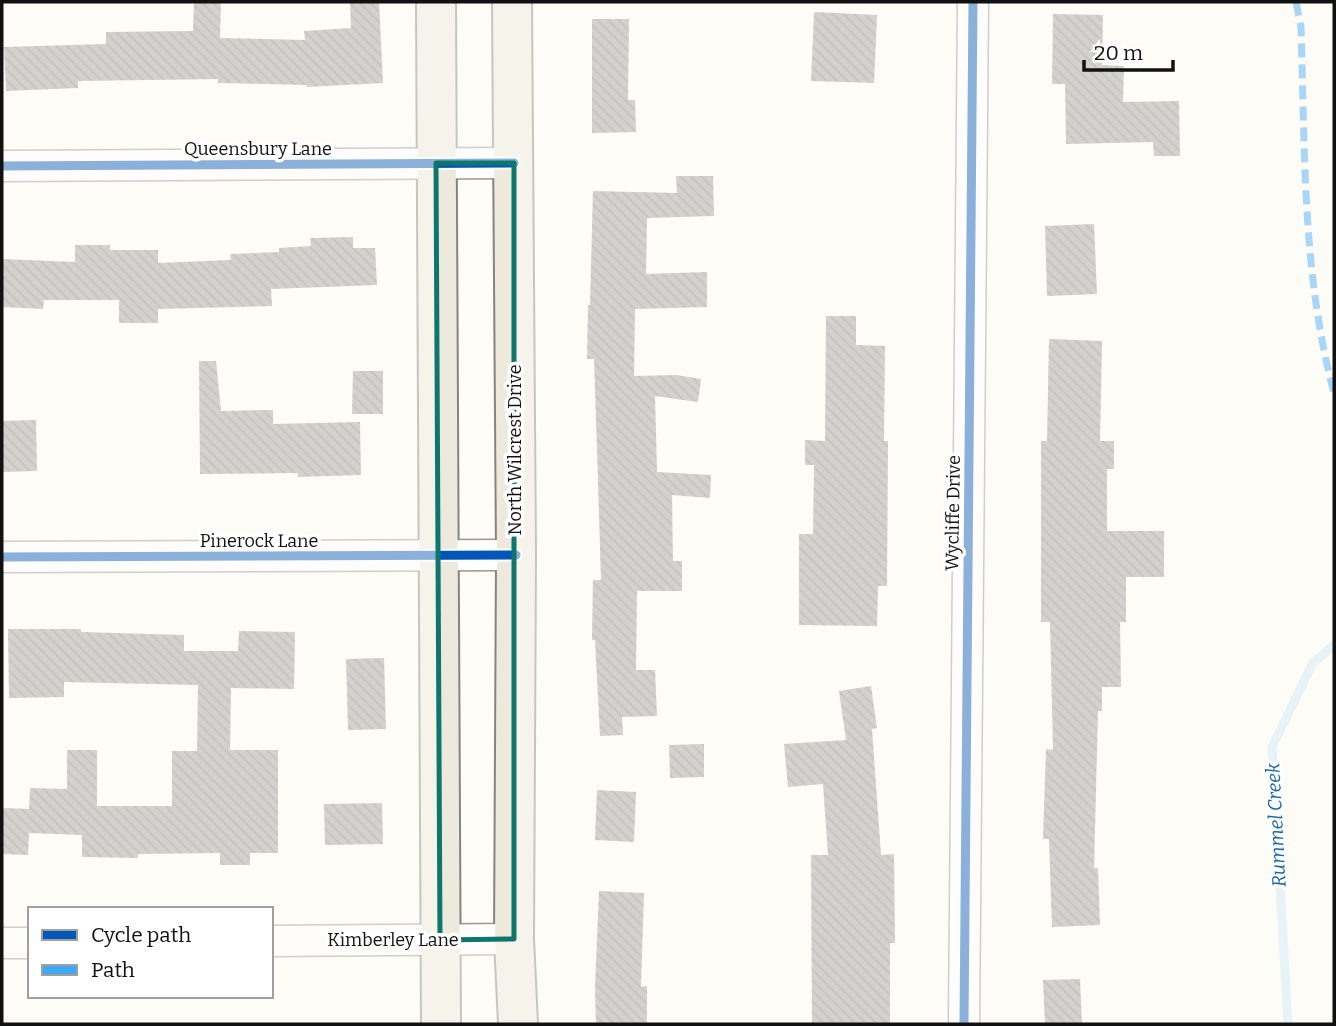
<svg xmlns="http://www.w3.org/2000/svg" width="1336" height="1026" font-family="Bitter,serif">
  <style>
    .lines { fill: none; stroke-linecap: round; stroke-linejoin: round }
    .stream { stroke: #cde8f7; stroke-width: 9 }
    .building { fill: url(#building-back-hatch) }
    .minor-casing { stroke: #979795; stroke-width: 33 }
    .major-casing { stroke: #858482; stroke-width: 42 }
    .minor { stroke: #fffffe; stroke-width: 30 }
    .major { stroke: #ede9dc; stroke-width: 38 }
    .quiet { stroke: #3fa9f5; stroke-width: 7; stroke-dasharray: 14 7; stroke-linecap: butt }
    .cycleway-casing { stroke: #fff; stroke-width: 13 }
    .cycleway { stroke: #0057b8; stroke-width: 9 }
    .marked { fill: none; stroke: #0f766e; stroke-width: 5; stroke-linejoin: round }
    .labels { text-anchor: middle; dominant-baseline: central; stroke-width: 7; stroke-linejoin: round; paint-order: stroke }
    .street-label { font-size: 18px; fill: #111; stroke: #fff }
    .water-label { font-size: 19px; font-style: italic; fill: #1768a6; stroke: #fff }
  </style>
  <defs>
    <pattern id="building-back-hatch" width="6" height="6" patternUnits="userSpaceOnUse" patternTransform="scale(1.75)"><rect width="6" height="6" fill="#a19f9c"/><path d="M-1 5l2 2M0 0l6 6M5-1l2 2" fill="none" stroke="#82807e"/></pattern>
  </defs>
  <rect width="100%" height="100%" fill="#fdfcf7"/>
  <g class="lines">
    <path class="stream" d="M 1288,1024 L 1272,747 L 1313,663 L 1334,645"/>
  </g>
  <g class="building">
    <path d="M 194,2 L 221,2 L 220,38 L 305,40 L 304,31 L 351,28 L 350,2 L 379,2 L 383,83 L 307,87 L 307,85 L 218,83 L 218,79 L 78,81 L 78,88 L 6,91 L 4,47 L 106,44 L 106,32 L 193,31 Z"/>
    <path d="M 814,12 L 877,15 L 874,83 L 811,81 Z"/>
    <path d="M 1053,14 L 1103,15 L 1102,65 L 1124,66 L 1123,102 L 1179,101 L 1180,156 L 1154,156 L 1153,142 L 1066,144 L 1065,84 L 1052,84 Z"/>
    <path d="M 592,19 L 629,19 L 628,100 L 635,100 L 636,132 L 592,133 Z"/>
    <path d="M 676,176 L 713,176 L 714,216 L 647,218 L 646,274 L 707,272 L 707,307 L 635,309 L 634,376 L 676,375 L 701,379 L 698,402 L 655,396 L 657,470 L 657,472 L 711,475 L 710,498 L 672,495 L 673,561 L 682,561 L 682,591 L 637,591 L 636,670 L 655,670 L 657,716 L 622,717 L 623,735 L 600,736 L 595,640 L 592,640 L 593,580 L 601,580 L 597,450 L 594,359 L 587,359 L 588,305 L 590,305 L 593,191 L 677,193 Z"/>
    <path d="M 1094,224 L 1097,294 L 1047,296 L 1045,226 Z"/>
    <path d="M 353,237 L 353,248 L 375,248 L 377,285 L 271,289 L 272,306 L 158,309 L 158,323 L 119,323 L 119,300 L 44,300 L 43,309 L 2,307 L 2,259 L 75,262 L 75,245 L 110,245 L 110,250 L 158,250 L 158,263 L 231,260 L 230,254 L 279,252 L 279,248 L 311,246 L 310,238 Z"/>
    <path d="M 826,316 L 856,316 L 856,345 L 885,346 L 884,441 L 888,441 L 887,586 L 878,586 L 877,626 L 799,625 L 799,534 L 813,534 L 814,465 L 805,465 L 805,440 L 825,441 Z"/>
    <path d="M 1049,339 L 1102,341 L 1100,441 L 1114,441 L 1114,469 L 1107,469 L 1107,531 L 1164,531 L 1164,577 L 1126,577 L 1126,622 L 1120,622 L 1121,687 L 1102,687 L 1102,711 L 1098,711 L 1094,868 L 1098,868 L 1100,925 L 1052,927 L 1049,839 L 1043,839 L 1046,749 L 1053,750 L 1050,622 L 1041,622 L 1041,441 L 1047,441 Z"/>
    <path d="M 199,361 L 216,361 L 221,411 L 273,410 L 273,424 L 360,422 L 361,475 L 298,477 L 298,473 L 200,474 Z"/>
    <path d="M 353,371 L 383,371 L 383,414 L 352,414 Z"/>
    <path d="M 36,420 L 37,471 L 2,472 L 2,421 Z"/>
    <path d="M 8,629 L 81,629 L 81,632 L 184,635 L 184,651 L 238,651 L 239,631 L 295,632 L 294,689 L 231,688 L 230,750 L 278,750 L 278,853 L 250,853 L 250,865 L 220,865 L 220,853 L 138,854 L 138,858 L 82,857 L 82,835 L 29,833 L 28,855 L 2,854 L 2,808 L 29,809 L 30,788 L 67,789 L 67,750 L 97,750 L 97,806 L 172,806 L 172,751 L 197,751 L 198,685 L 64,682 L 64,697 L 9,698 Z"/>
    <path d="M 384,658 L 386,729 L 348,730 L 346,659 Z"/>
    <path d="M 871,686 L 877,728 L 872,729 L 881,855 L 894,854 L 895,943 L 890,943 L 890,1024 L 812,1024 L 811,855 L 828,855 L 823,784 L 788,787 L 784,744 L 846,740 L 839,691 Z"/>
    <path d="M 704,744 L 704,777 L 670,778 L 669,745 Z"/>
    <path d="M 597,790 L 636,792 L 634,842 L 595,840 Z"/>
    <path d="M 382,803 L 383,844 L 325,845 L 324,804 Z"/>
    <path d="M 599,891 L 644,893 L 641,987 L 647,986 L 647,1024 L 596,1024 L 595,987 Z"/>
    <path d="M 1080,979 L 1082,1024 L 1045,1024 L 1043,980 Z"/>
  </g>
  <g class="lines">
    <g class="minor-casing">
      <g id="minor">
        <path d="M 2,166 L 514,163"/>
        <path d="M 2,557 L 516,555"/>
        <path d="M 271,941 L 514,939"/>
        <path d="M 2,943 L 30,943"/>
        <path d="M 964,1024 L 973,2"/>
      </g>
    </g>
    <g class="major-casing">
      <g id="major">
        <path d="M 436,2 L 441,1024"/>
        <path d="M 512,2 L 516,555 L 514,939 L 518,1024"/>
      </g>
    </g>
    <use href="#minor" class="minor"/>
    <use href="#major" class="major"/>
    <path class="quiet" d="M 1296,2 L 1301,27 C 1305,149 1302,274 1334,393"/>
    <g class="cycleway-casing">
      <g id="cycleway">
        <path d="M 2,166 L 514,163"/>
        <path d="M 2,557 L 516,555"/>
        <path d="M 964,1024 L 973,2"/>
      </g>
    </g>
    <use href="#cycleway" class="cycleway"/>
  </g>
  <path d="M0 0H1336V1026H0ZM 436,163 L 514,163 L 514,939 L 440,940 Z" fill="#fdfcf7" fill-opacity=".55" fill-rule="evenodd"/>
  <path class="marked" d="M 436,163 L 514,163 L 514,939 L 440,940 Z"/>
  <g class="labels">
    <g class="street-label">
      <text x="258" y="149">Queensbury Lane</text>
      <text transform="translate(515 450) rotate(-90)">North Wilcrest Drive</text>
      <text transform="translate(953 513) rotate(-89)">Wycliffe Drive</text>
      <text x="259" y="541">Pinerock Lane</text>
      <text x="393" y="940">Kimberley Lane</text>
    </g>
    <g class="water-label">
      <text transform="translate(1276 825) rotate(-93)">Rummel Creek</text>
    </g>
  </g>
  <rect width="1336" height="1026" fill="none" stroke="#111111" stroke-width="7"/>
  <rect x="28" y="907" width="245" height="91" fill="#ffffff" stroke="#a0a0a0" stroke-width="2"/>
  <rect x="42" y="930" width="35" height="10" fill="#0057b8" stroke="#a0a0a0" stroke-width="2"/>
  <text x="91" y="942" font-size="21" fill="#111111">Cycle path</text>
  <rect x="42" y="965" width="35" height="10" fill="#3fa9f5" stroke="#a0a0a0" stroke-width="2"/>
  <text x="91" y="977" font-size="21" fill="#111111">Path</text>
  <path d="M1084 60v10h89v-10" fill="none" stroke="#111111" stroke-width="3.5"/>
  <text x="1094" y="60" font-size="21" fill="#111111" stroke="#ffffff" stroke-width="5" paint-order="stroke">20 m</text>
</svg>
